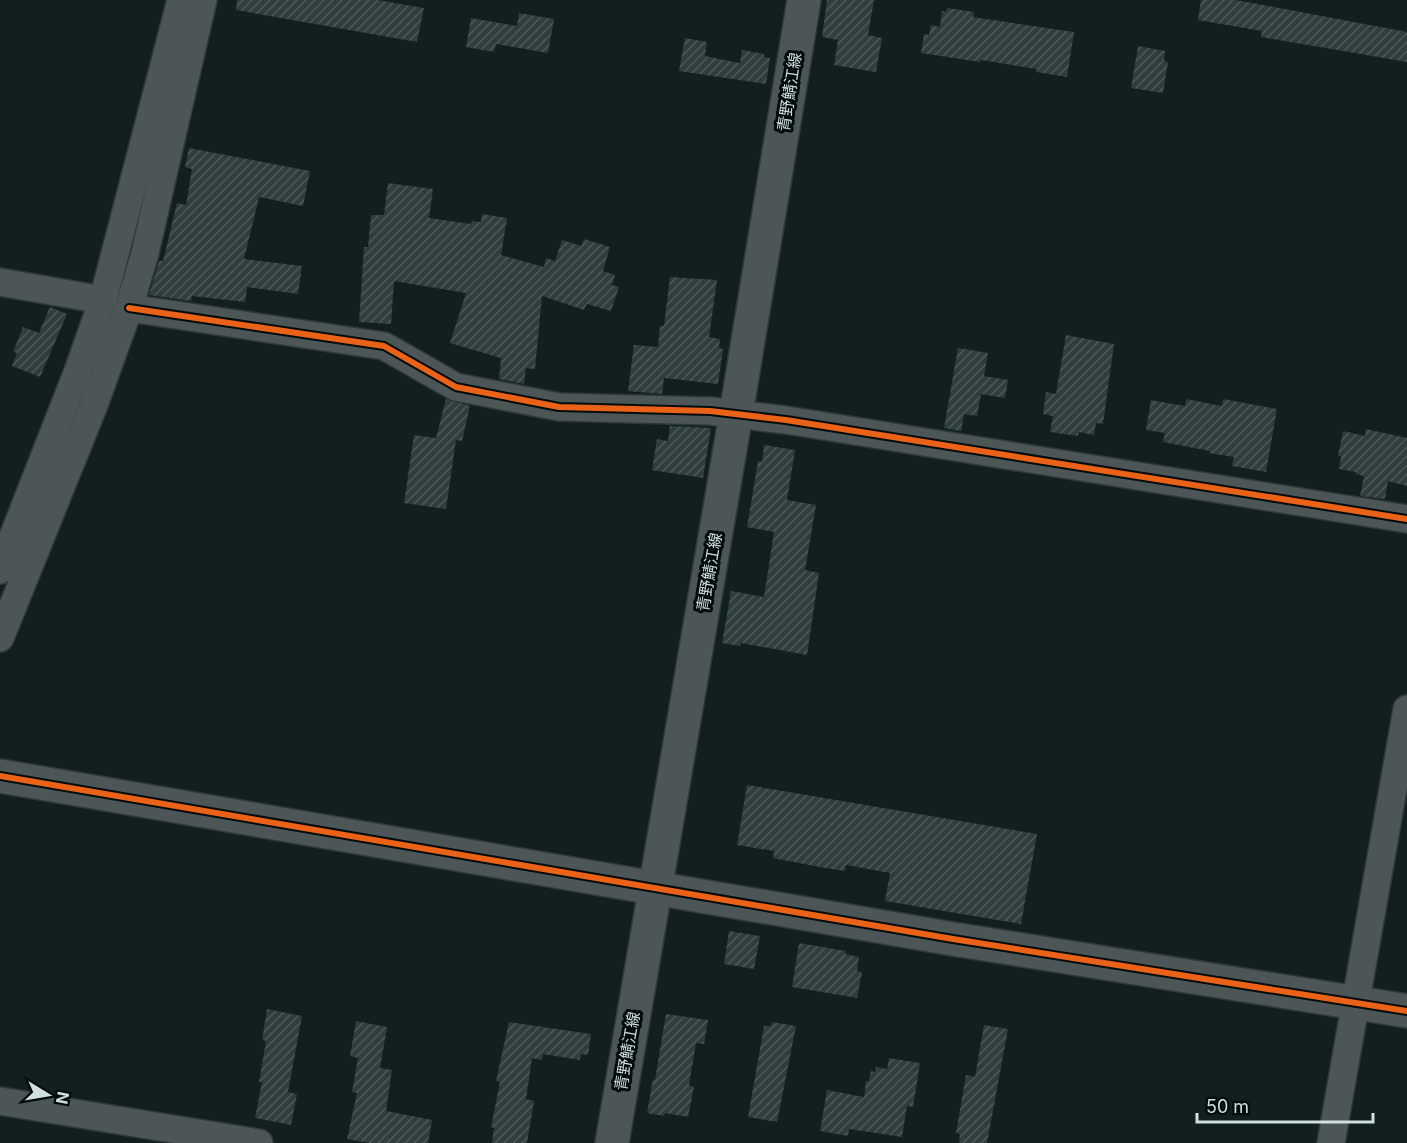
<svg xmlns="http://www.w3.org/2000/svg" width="1407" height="1143" font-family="Inter,'Noto Sans JP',sans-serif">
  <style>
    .building { fill: url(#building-hatch) }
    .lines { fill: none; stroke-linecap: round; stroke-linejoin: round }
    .minor-casing { stroke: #2e3839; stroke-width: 30 }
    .tertiary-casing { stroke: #2e3839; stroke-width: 36 }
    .secondary-casing { stroke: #2e3839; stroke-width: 36 }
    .minor { stroke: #4c5657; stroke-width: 27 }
    .tertiary { stroke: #4c5657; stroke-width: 33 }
    .secondary { stroke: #4c5657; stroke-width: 33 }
    .cycleway-casing { stroke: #030c0d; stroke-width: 10 }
    .cycleway { stroke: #ea6118; stroke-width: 6 }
    .labels { text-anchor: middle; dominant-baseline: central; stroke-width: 6; stroke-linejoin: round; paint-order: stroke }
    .street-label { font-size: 16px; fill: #d0dfdf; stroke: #030c0d }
  </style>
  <defs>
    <pattern id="building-hatch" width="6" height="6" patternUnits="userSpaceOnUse" patternTransform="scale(1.5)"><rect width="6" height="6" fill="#2e3d3e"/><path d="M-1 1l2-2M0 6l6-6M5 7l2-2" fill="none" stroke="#4b5959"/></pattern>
  </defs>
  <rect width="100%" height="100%" fill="#111f20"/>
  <g class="building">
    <path d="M 237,0 L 377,0 L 424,8 L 417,42 L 236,10 Z"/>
    <path d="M 827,0 L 874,0 L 868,35 L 882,38 L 876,72 L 834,65 L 838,40 L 822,37 Z"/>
    <path d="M 1201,0 L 1235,0 L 1258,4 L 1407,32 L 1407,62 L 1261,37 L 1262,31 L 1198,20 Z"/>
    <path d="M 947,8 L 974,12 L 973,17 L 1074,32 L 1067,77 L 1036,72 L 1037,69 L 981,60 L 980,62 L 921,53 L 924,34 L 929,35 L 931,25 L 940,27 L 942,11 L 946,12 Z"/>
    <path d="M 519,13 L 554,19 L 548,53 L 496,44 L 494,52 L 466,47 L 471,18 L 517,26 Z"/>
    <path d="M 685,38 L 707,42 L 705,56 L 740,63 L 742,50 L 764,54 L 764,57 L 770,58 L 766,84 L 679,71 Z"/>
    <path d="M 1138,46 L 1165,51 L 1164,61 L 1168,62 L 1163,93 L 1131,88 Z"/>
    <path d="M 189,148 L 310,171 L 303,206 L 259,197 L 244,259 L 302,266 L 298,294 L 247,287 L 245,302 L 192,296 L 191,301 L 149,295 L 159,261 L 163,261 L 177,203 L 186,205 L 192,169 L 185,167 Z"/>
    <path d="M 388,183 L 433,189 L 429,218 L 471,224 L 472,221 L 481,222 L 482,214 L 507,218 L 501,255 L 544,267 L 546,258 L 555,261 L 562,240 L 581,246 L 584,239 L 610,247 L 603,271 L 615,275 L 612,285 L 619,287 L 611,311 L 587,304 L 584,310 L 542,296 L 535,369 L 526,368 L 524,384 L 499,379 L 501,358 L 450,343 L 466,293 L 394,281 L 391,324 L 359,322 L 364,247 L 368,247 L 371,215 L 384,215 Z"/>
    <path d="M 670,277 L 717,280 L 709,337 L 720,339 L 719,348 L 723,349 L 718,384 L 664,378 L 662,394 L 628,391 L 634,345 L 658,347 L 660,326 L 664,326 Z"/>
    <path d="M 50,307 L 67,314 L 40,377 L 12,366 L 17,353 L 13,352 L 23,327 L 39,333 Z"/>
    <path d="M 1066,335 L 1114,344 L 1103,424 L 1096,423 L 1094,435 L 1079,432 L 1078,436 L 1050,432 L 1053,416 L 1043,414 L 1046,392 L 1056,394 Z"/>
    <path d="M 958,348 L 988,353 L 984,376 L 1008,380 L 1005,398 L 981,394 L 977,416 L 964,414 L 961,431 L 944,428 Z"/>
    <path d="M 446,399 L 470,406 L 462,441 L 456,440 L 446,509 L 404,503 L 414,435 L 436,438 Z"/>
    <path d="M 1186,399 L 1222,406 L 1223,399 L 1277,409 L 1266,472 L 1232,466 L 1234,457 L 1209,453 L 1210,451 L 1163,442 L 1165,433 L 1146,430 L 1151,400 L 1185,406 Z"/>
    <path d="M 670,426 L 711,428 L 703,478 L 652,470 L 657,439 L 668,441 Z"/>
    <path d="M 1366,429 L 1407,438 L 1407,486 L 1388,481 L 1385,499 L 1360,496 L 1364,476 L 1356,474 L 1356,472 L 1339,469 L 1341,456 L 1338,456 L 1343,431 L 1365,436 Z"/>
    <path d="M 764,445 L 795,450 L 787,500 L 816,505 L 805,570 L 819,573 L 807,655 L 741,643 L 740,646 L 722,643 L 731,591 L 764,597 L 774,532 L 747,527 L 758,461 L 762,462 Z"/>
    <path d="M 747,785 L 1037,834 L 1021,924 L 885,901 L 890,873 L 846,865 L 845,871 L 825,868 L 773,858 L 774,851 L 737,845 Z"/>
    <path d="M 729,931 L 760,936 L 754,969 L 724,964 Z"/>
    <path d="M 799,943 L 846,951 L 845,954 L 859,957 L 857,971 L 862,972 L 857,998 L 792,987 Z"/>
    <path d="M 267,1009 L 302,1016 L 288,1092 L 297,1094 L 291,1125 L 255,1118 L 262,1082 L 259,1082 L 266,1041 L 262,1040 Z"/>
    <path d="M 666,1014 L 708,1020 L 704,1044 L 696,1043 L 689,1085 L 694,1087 L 688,1117 L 665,1113 L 664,1116 L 647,1113 L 653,1079 L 655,1080 Z"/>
    <path d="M 356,1021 L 387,1027 L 380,1068 L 392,1070 L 386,1111 L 432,1120 L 428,1143 L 370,1143 L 347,1139 L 357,1093 L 352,1092 L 358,1058 L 350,1056 Z"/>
    <path d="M 509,1022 L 591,1034 L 588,1055 L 581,1054 L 580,1060 L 543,1054 L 542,1060 L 532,1058 L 526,1099 L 534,1101 L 527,1143 L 492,1143 L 494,1128 L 491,1127 L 500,1082 L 496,1081 Z"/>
    <path d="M 772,1022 L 796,1026 L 777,1122 L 748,1117 L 764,1026 L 771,1026 Z"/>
    <path d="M 984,1025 L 1008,1029 L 987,1143 L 959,1143 L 960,1134 L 956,1133 L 966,1075 L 975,1077 Z"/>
    <path d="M 889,1058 L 920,1063 L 913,1107 L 907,1106 L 902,1137 L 849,1129 L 848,1136 L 820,1131 L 827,1090 L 864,1097 L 866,1081 L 869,1081 L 871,1071 L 875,1072 L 876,1067 L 887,1069 Z"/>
  </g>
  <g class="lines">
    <g class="minor-casing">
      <g id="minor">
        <path d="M 0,282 L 103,300"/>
        <path d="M 129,308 L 384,346 L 456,387 L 559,407 L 710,411 L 786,420 L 1407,519"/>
        <path d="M 0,570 L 78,371 L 103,300 L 181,0"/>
        <path d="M 0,638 L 94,405 L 129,308 L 145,253 L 203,0"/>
        <path d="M 0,1101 L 259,1143"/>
        <path d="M 1331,1143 L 1407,709"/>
      </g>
    </g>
    <g class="tertiary-casing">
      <path id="tertiary" d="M 0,776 L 953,939 L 1407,1011"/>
    </g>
    <g class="secondary-casing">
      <path id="secondary" d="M 612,1143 L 736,414 L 804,0"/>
    </g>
    <use href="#minor" class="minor"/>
    <use href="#tertiary" class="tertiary"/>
    <use href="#secondary" class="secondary"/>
    <g class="cycleway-casing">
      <g id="cycleway">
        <path d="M 129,308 L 384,346 L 456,387 L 559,407 L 710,411 L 786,420 L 1407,519"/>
        <path d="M 0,776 L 953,939 L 1407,1011"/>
      </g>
    </g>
    <use href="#cycleway" class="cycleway"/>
  </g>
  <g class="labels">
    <g class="street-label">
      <text transform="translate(789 92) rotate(-81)">青野鯖江線</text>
      <text transform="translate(709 572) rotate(-80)">青野鯖江線</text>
      <text transform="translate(627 1051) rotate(-80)">青野鯖江線</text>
    </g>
  </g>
  <g transform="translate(48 1095) rotate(101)" stroke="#030c0d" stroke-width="4.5" paint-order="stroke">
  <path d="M0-4.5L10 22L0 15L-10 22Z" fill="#d0dfdf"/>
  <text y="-9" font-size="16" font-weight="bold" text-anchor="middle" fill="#d0dfdf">N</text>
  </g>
  <path d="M1197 1113v9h176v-9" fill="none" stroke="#d0dfdf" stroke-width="3"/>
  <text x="1206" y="1113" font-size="18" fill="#d0dfdf" stroke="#030c0d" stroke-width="4.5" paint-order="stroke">50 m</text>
</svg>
